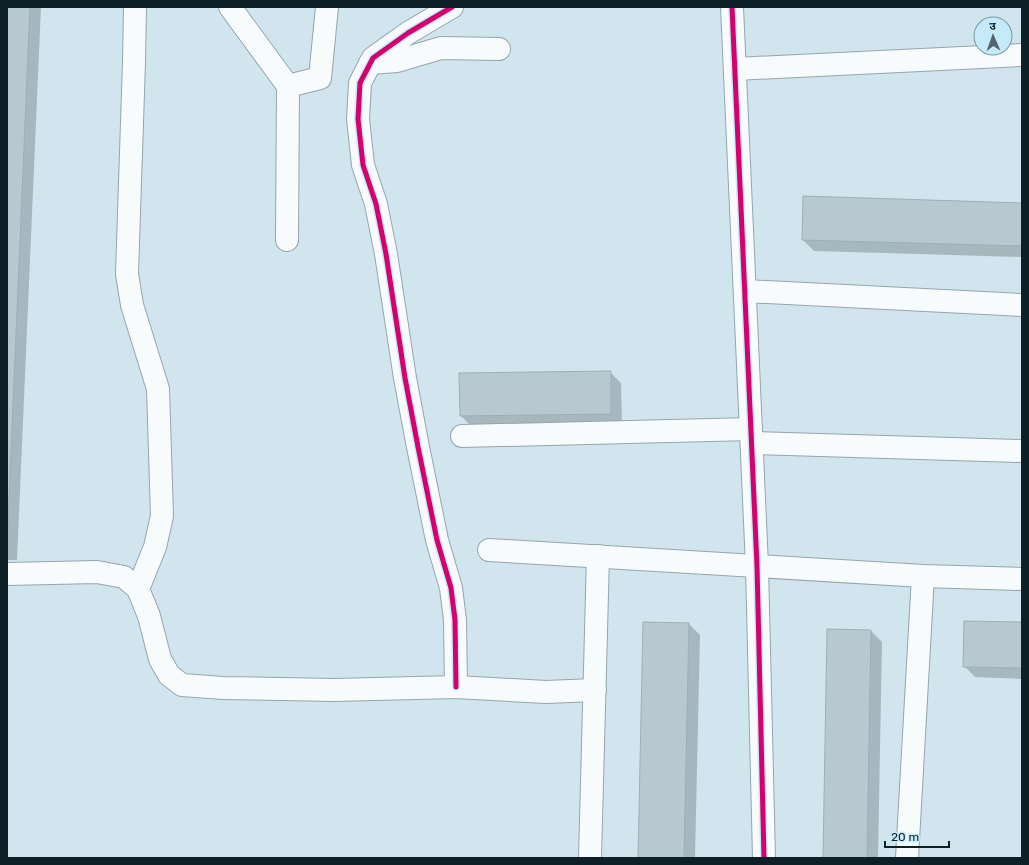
<svg xmlns="http://www.w3.org/2000/svg" width="1029" height="865" font-family="Rubik,'Noto Sans Devanagari',sans-serif">
  <style>
    .shadow { fill: #0003 }
    .building { fill: #b7c8d0; stroke: #9dafb6 }
    .lines { fill: none; stroke-linecap: round; stroke-linejoin: round }
    .minor-casing { stroke: #94a5ad; stroke-width: 24 }
    .minor { stroke: #f8fbfc; stroke-width: 22 }
    .cycleway-casing { stroke: #c5eafa; stroke-width: 8 }
    .cycleway { stroke: #d6006c; stroke-width: 5 }
  </style>
  <rect width="100%" height="100%" fill="#d1e5ee"/>
  <g class="shadow">
    <path d="M 7,7 L 41,7 L 17,560 L 7,560 Z"/>
    <path d="M 1022,204 L 1022,257 L 814,251 L 803,240 Z"/>
    <path d="M 610,372 L 621,383 L 622,425 L 472,427 L 461,416 Z"/>
    <path d="M 1022,623 L 1022,679 L 975,677 L 964,666 Z"/>
    <path d="M 689,624 L 700,635 L 695,858 L 639,858 Z"/>
    <path d="M 871,631 L 882,642 L 878,858 L 824,858 Z"/>
  </g>
  <g class="building">
    <path d="M 7,7 L 30,7 L 7,545 Z"/>
    <path d="M 803,196 L 1022,203 L 1022,246 L 802,240 Z"/>
    <path d="M 611,371 L 611,414 L 460,416 L 459,373 Z"/>
    <path d="M 964,621 L 1022,622 L 1022,668 L 963,667 Z"/>
    <path d="M 643,622 L 689,623 L 684,858 L 638,858 Z"/>
    <path d="M 827,629 L 871,630 L 867,858 L 823,858 Z"/>
  </g>
  <g class="lines">
    <g class="minor-casing">
      <g id="minor">
        <path d="M 135,7 L 134,62 L 127,274 L 132,305 L 158,389 L 162,516 L 155,547 L 138,589"/>
        <path d="M 230,7 L 288,86 L 287,240"/>
        <path d="M 452,7 L 408,33 L 373,58 L 360,83 L 358,119 L 363,165 L 376,204 L 386,254 L 405,378 L 418,447 L 437,540 L 451,588 L 455,620 L 456,687"/>
        <path d="M 732,7 L 757,566 L 764,858"/>
        <path d="M 370,63 L 397,61 L 441,48 L 499,49"/>
        <path d="M 735,69 L 1022,55"/>
        <path d="M 288,86 L 320,78 L 327,7"/>
        <path d="M 745,291 L 1022,305"/>
        <path d="M 462,436 L 751,429"/>
        <path d="M 752,443 L 1022,451"/>
        <path d="M 489,550 L 923,576 L 1022,579"/>
        <path d="M 7,574 L 97,572 L 124,577 L 138,589 L 149,616 L 160,659 L 169,675 L 182,685 L 223,688 L 334,690 L 456,687 L 546,692 L 595,690"/>
        <path d="M 590,858 L 598,556"/>
        <path d="M 907,858 L 923,576"/>
      </g>
    </g>
    <use href="#minor" class="minor"/>
    <g class="cycleway-casing">
      <g id="cycleway">
        <path d="M 452,7 L 408,33 L 373,58 L 360,83 L 358,119 L 363,165 L 376,204 L 386,254 L 405,378 L 418,447 L 437,540 L 451,588 L 455,620 L 456,687"/>
        <path d="M 732,7 L 757,566 L 764,858"/>
      </g>
    </g>
    <use href="#cycleway" class="cycleway"/>
  </g>
  <rect width="1029" height="865" fill="none" stroke="#0e2027" stroke-width="16"/>
  <g transform="translate(993 36) rotate(358)"><circle r="19" fill="#c5eafa" stroke="#7c99a6"/>
  <path d="M0-3L7 15L0 10L-7 15Z" fill="#52656d"/>
  <text y="-6" font-size="11" font-weight="bold" text-anchor="middle" fill="#0e2027">उ</text>
  </g>
  <path d="M885 841v6h64v-6" fill="none" stroke="#0e2027" stroke-width="2"/>
  <text x="891" y="841" font-size="12" fill="#0e2027" stroke="#c5eafa" stroke-width="3" paint-order="stroke">20 m</text>
</svg>
